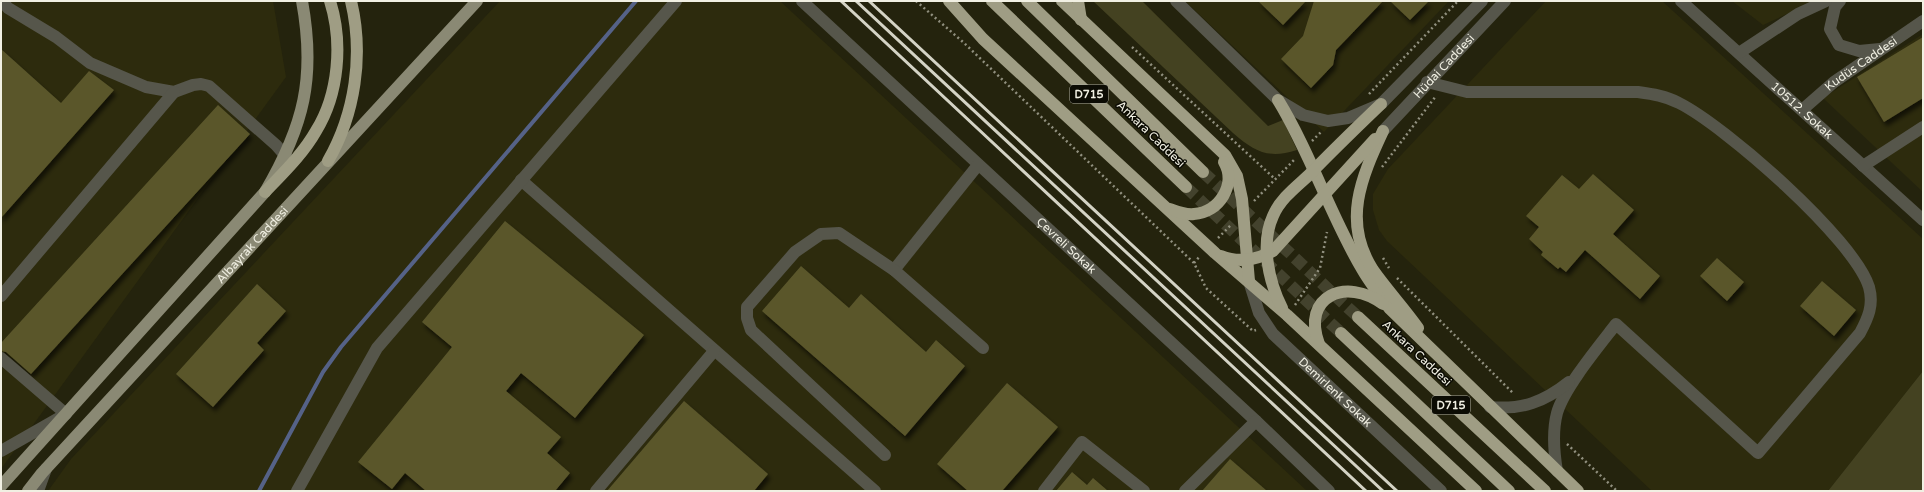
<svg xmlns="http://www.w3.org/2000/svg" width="1924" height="492" font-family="'Varela Round',sans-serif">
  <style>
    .built { fill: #2d2b0d }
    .green { fill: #444221 }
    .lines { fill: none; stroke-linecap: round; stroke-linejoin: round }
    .stream { stroke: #556287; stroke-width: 4 }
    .building { fill: #5a562c; filter: url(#shadow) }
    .highway-tunnel { stroke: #43422d; stroke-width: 12; stroke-dasharray: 12 6; stroke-linecap: butt }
    .path { stroke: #91907f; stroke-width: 2.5; stroke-dasharray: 2 3; stroke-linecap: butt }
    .minor { stroke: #56564b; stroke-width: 12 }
    .major { stroke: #8a8974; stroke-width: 12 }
    .highway { stroke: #9f9d84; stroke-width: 12 }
    .rail { stroke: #d4d3c5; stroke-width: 3 }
    .labels { text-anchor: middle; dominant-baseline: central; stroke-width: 3; stroke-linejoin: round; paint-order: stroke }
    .shield { fill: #0c0c04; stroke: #acaca0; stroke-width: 1 }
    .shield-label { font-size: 11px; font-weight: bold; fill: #f1f0e3 }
    .street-label { font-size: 12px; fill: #f1f0e3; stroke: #0c0c04 }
  </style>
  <defs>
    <filter id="shadow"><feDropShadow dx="2.5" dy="4.5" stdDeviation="2" flood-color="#0009"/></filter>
  </defs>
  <rect width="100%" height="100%" fill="#24230d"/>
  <g class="built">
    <path d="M 1,1 L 273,1 L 286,77 L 1,469 Z"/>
    <path d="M 500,1 L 780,1 L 1307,491 L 48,491 L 71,459 Z"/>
    <path d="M 1185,1 L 1449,1 L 1324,132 Z"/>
    <path d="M 1546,1 L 1662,1 L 1923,239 L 1923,371 L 1828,491 L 1652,491 L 1387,241 L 1379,230 L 1373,210 L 1373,194 L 1388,169 Z"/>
    <path d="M 1732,1 L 1815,1 L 1763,25 Z"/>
    <path d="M 1923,34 L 1923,192 L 1823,98 Z"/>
  </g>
  <g class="green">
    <path d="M 1093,1 L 1142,1 L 1268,126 L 1283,120 L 1297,150 C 1268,159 1255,152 1233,133 Z"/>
    <path d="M 1923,371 L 1923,491 L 1828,491 Z"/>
  </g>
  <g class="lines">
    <path class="stream" d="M 259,491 L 323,372 L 341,347 L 636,1"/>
  </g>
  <g class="building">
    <path d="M 1258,1 L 1306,1 L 1283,25 Z"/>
    <path d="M 1314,1 L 1383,1 L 1336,50 L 1333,65 L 1311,88 L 1281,59 L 1303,36 Z"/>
    <path d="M 1390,1 L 1429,1 L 1410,20 Z"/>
    <path d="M 1923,37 L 1923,98 L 1884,122 L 1857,77 Z"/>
    <path d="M 1,49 L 61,103 L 89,71 L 114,90 L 1,218 Z"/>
    <path d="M 218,105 L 250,134 L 31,374 L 6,352 L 1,351 L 1,343 Z"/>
    <path d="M 1593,174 L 1634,210 L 1613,234 L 1660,276 L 1640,299 L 1585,250 L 1566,272 L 1560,267 L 1558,269 L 1541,255 L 1543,252 L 1529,239 L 1539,227 L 1526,216 L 1562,175 L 1579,189 Z"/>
    <path d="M 505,221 L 644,335 L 575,418 L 521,373 L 506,391 L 561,437 L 547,453 L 570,473 L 555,491 L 426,491 L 405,473 L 392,489 L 358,462 L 452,347 L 422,322 Z"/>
    <path d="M 1717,258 L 1744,282 L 1727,301 L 1700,276 Z"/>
    <path d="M 801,266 L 849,308 L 861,294 L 926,352 L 936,340 L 965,366 L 905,436 L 762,311 Z"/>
    <path d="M 1822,281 L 1856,310 L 1834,336 L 1800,306 Z"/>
    <path d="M 257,284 L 286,311 L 257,343 L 264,350 L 213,407 L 176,374 Z"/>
    <path d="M 1007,383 L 1058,427 L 1002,491 L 968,491 L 937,464 Z"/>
    <path d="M 684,401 L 768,474 L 754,491 L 607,491 Z"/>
    <path d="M 1230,459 L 1267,491 L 1202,491 Z"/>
    <path d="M 1072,472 L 1087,485 L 1093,478 L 1108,491 L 1056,491 Z"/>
  </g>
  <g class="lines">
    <g class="highway-tunnel">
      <path d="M 1203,172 L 1358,317"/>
      <path d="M 1186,187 L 1341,333"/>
    </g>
    <g class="path">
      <path d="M 916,1 L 963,42 L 1194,263 L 1206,288 L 1253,331 L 1256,330"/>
      <path d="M 1132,47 L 1275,179"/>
      <path d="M 1369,94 L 1458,1"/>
      <path d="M 1312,141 L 1322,131"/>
      <path d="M 1382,167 L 1436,96"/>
      <path d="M 1254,201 L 1295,159"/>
      <path d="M 1218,238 L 1231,225"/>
      <path d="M 1383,258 L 1389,268"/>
      <path d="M 1194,263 L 1200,256"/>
      <path d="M 1397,278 L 1514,394"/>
      <path d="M 1295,305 L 1320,268 L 1327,232"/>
      <path d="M 1567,444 L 1617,491"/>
    </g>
    <g class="minor">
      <path d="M 2,1 L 8,8 L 56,37 L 90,63 L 146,87 L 174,92 L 193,85 L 201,84 L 209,86 L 276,145 L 291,162"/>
      <path id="s1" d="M 802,1 L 1256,421 L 1329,491"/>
      <path d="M 1176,1 L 1278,100 L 1303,115 L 1328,121 L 1348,118 L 1381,104 L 1482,1"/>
      <path id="s2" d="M 1681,1 L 1923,220"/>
      <path d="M 1840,1 L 1835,7 L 1830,29 L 1839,45 L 1859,51 L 1880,49"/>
      <path d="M 1739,53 L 1798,14 L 1826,1"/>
      <path d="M 1427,82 L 1467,92 L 1638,92 C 1652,94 1666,96 1679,103 C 1725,126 1854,239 1869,287 C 1874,305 1868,318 1860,333 L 1758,453 L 1616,324 C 1599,346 1564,388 1557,413 C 1552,432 1554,453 1557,471"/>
      <path id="s3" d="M 1802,110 L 1834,82 L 1923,21"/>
      <path id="s4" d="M 1383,131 L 1505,1"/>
      <path d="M 1863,166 L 1923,127"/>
      <path d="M 521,180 L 875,491"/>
      <path d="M 894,270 L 978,165"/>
      <path id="s5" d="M 1249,281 L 1259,313 L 1273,334 L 1441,491"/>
      <path d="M 1,296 L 174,92"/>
      <path d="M 1,358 L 66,414 L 1,451"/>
      <path d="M 1490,407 C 1522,410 1544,402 1569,382"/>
      <path d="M 885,455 L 751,330 L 747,318 L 747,307 L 795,252 L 821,234 L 839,233 L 894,270 L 983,348"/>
      <path d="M 38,491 L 46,469"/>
      <path d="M 297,491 L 377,348 L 676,1"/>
      <path d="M 596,491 L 714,351"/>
      <path d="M 1044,491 L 1082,442 L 1144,491"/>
      <path d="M 1185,491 L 1256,421"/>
    </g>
    <g class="major">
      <path d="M 1,486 L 265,192 C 304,126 316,77 302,1"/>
      <path id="s6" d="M 28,491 L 42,473 L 477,1"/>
    </g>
    <g class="highway">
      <path d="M 949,1 L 983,39 L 1215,253 L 1287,315 L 1476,491"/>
      <path d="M 992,1 L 1186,187"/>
      <path d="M 1027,1 L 1203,172"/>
      <path d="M 1062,1 L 1225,155 L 1237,176 L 1242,199 L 1249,281"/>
      <path d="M 1078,1 L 1081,20"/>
      <path d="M 1278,100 C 1311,154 1330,215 1362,269 C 1370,283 1380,296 1390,309 L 1578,491"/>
      <path d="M 1383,131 C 1361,178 1342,222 1373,270 C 1387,290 1404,308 1418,328"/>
      <path d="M 328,161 C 355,114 364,55 351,1"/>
      <path d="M 265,192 C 283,173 303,154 316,131 C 339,94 343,42 330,1"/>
      <path d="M 1170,209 C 1178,212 1186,215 1194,214 C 1219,213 1237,184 1224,162"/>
      <path d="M 1221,256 C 1238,263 1257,260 1273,251 L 1375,139"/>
      <path d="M 1282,308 C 1269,282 1260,244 1273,216 C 1280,199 1296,187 1309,175 C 1332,151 1357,127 1381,104"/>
      <path d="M 1358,317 L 1545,491"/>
      <path d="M 1341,333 L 1509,491"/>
      <path d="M 1319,344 C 1301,296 1346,277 1383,304"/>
    </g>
    <g class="rail">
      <path d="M 841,1 L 1366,491"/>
      <path d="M 856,1 L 1383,491"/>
      <path d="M 869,1 L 1397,491"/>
    </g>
  </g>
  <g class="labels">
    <g class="shield">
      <rect x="1070" y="85" width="38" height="18" rx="3"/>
      <rect x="1432" y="396" width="38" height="18" rx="3"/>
    </g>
    <g class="shield-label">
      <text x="1089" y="94">D715</text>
      <text x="1451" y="405">D715</text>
    </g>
    <g class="street-label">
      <text stroke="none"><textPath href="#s3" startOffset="75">Kudüs Caddesi</textPath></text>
      <text stroke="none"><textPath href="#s4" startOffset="89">Hüdai Caddesi</textPath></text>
      <text stroke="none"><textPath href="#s2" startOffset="163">10512. Sokak</textPath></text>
      <text transform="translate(1151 134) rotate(44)">Ankara Caddesi</text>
      <text stroke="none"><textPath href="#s6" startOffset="333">Albayrak Caddesi</textPath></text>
      <text stroke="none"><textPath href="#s1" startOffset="360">Çevreli Sokak</textPath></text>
      <text transform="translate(1417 353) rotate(43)">Ankara Caddesi</text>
      <text stroke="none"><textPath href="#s5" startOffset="144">Demirlenk Sokak</textPath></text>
    </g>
  </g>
  <rect width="1924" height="492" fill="none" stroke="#f1f0e3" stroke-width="4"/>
</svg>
